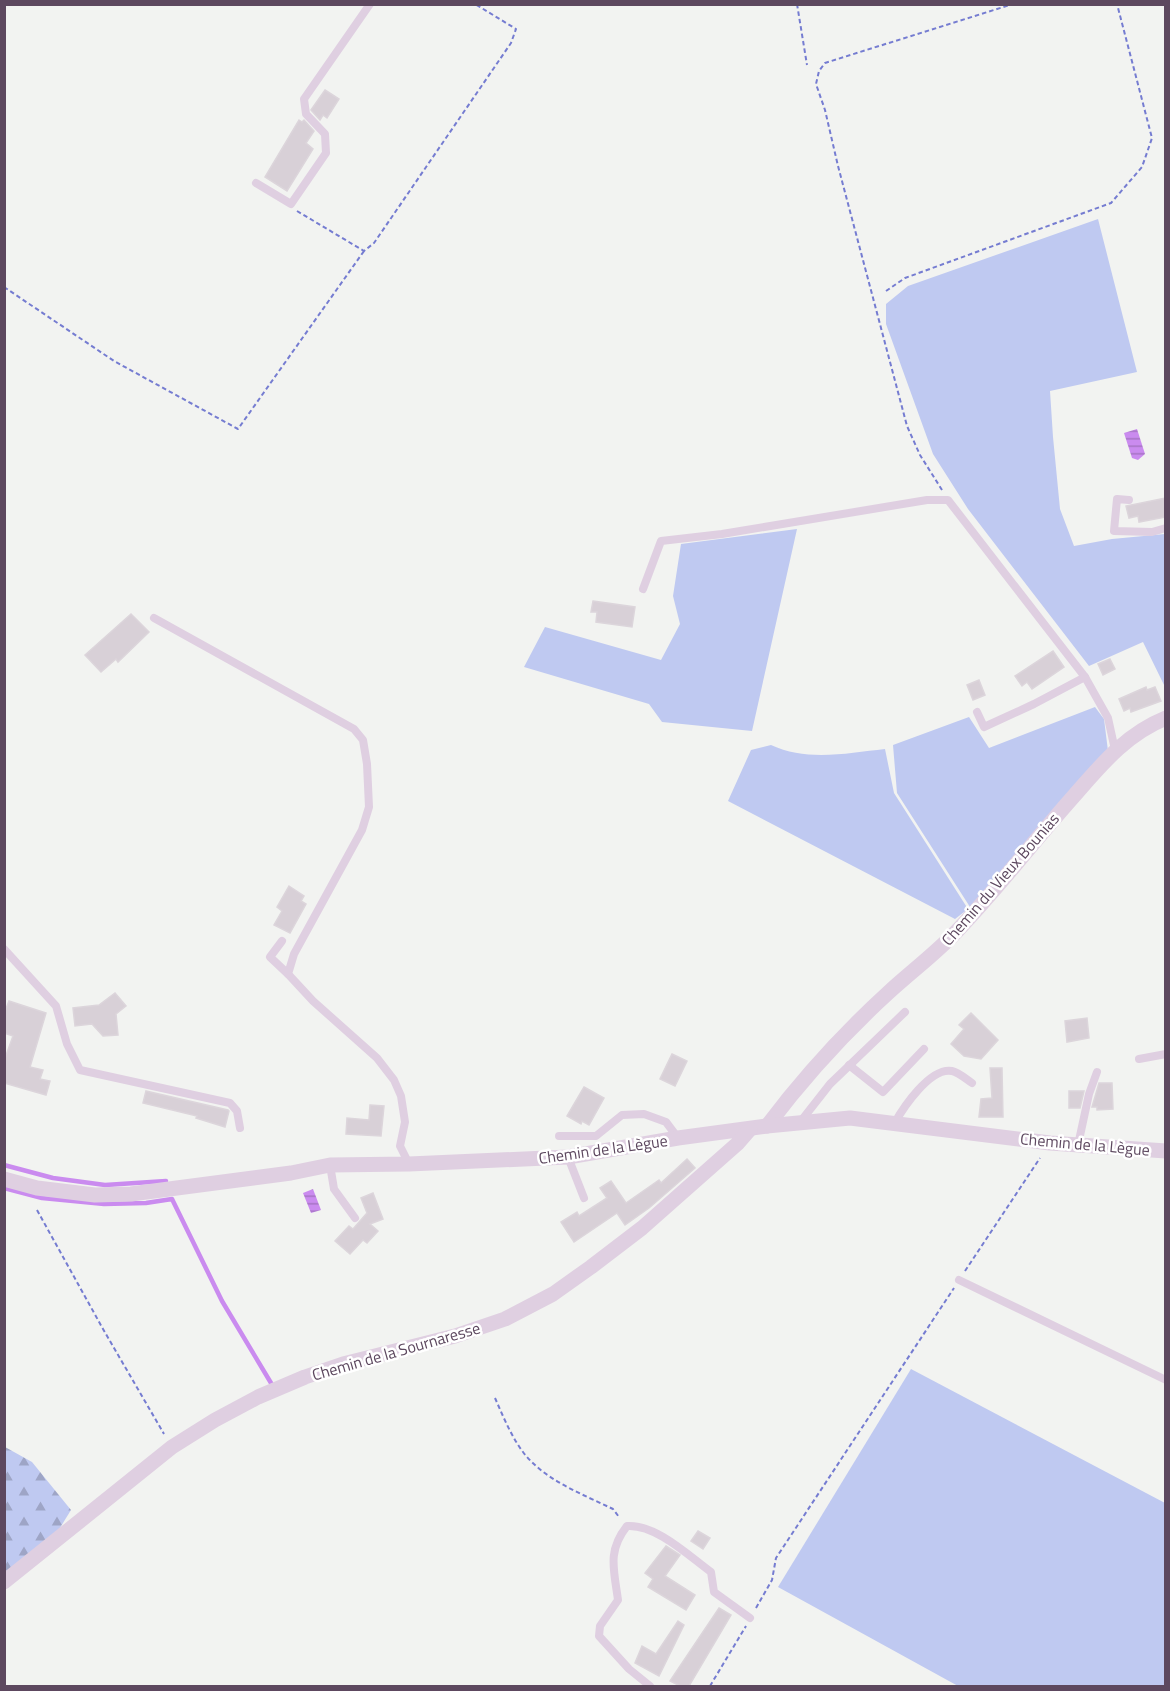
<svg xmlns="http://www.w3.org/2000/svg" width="1170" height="1691" font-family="'Titillium Web',sans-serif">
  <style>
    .green { fill: #bfc9f1 }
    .forest { fill: url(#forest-firs) }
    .water { fill: url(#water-rules) }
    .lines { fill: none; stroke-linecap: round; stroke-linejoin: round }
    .stream { stroke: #ca8bef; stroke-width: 4.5 }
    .building { fill: #d8d0d7; stroke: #dcd5db; stroke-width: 1.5 }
    .path { stroke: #757cd1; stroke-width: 2; stroke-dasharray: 4.5 3; stroke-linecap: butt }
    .service { stroke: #dfcfe1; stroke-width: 8 }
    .minor { stroke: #dfcfe1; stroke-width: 15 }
    .labels { text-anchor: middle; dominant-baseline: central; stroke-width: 5; stroke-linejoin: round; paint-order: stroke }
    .street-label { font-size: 16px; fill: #5d485f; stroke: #fff }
  </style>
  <defs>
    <pattern id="forest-firs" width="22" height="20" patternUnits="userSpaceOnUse" patternTransform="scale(1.5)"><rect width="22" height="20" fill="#bfc9f1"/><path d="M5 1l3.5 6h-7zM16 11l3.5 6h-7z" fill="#9ea5c6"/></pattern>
    <pattern id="water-rules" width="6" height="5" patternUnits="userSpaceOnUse" patternTransform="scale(1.5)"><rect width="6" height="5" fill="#ca8bef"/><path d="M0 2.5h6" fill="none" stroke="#a774c5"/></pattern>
  </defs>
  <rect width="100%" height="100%" fill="#f2f3f1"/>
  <g class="green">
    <path d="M 1098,219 L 1137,372 L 1050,391 L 1053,437 L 1060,509 L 1074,546 L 1112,539 L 1165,534 L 1165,687 L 1143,642 L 1089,666 L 968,509 L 933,454 L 886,324 L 886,304 L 908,286 Z"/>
    <path d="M 797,529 L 752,731 L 662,722 L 649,704 L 524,667 L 545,627 L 661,660 L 680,624 L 673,596 L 681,544 Z"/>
    <path d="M 1095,707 L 1104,719 L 1108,751 L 970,907 L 897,793 L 893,745 L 969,717 L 989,748 Z"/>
    <path d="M 771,745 C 807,762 848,753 885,749 L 894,793 L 968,909 L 955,919 L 728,801 L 751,750 Z"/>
    <path d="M 911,1369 L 1165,1503 L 1165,1686 L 958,1686 L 778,1587 Z"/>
  </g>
  <path class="forest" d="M 5,1447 L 32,1462 L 71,1510 L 55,1536 L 5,1575 Z"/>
  <g class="water">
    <path d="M 1137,429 L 1145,454 L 1138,460 L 1132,458 L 1124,433 Z"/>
    <path d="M 313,1189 L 321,1210 L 311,1213 L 303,1193 Z"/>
  </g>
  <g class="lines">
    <g class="stream">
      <path d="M 4,1165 L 53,1178 L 105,1185 L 166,1181"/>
      <path d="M 4,1188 L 42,1198 L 104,1204 L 146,1203 L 172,1199 L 222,1301 L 271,1383"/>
    </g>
  </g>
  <g class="building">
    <path d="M 325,90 L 339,99 L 327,118 L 323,115 L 320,120 L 311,110 Z"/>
    <path d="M 299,120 L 302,122 L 304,120 L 314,131 L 306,143 L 313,149 L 287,191 L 265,177 Z"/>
    <path d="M 1166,498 L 1166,517 L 1139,522 L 1138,516 L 1129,518 L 1126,506 Z"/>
    <path d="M 593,601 L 635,607 L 632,627 L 596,622 L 597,612 L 591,612 Z"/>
    <path d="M 131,614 L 149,632 L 118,662 L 116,659 L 101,672 L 85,655 Z"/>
    <path d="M 1053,651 L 1064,667 L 1032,689 L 1027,682 L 1022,686 L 1015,676 Z"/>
    <path d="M 1110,659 L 1115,669 L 1103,675 L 1098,664 Z"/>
    <path d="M 979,680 L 985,695 L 973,700 L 967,685 Z"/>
    <path d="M 1146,687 L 1147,690 L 1155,687 L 1161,701 L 1131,712 L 1130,708 L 1124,711 L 1119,699 Z"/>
    <path d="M 289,886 L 304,896 L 301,901 L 306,904 L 290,933 L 274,925 L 282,911 L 277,907 Z"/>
    <path d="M 115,993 L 126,1006 L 116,1014 L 118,1035 L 103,1036 L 92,1024 L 75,1026 L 73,1008 L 99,1005 Z"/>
    <path d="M 9,1001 L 46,1013 L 30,1067 L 43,1070 L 40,1079 L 50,1081 L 46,1095 L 4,1083 L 4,1061 L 13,1036 L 4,1033 L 4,1014 Z"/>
    <path d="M 971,1013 L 998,1040 L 981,1059 L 964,1056 L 951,1044 L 964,1029 L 959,1025 Z"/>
    <path d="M 1087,1018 L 1089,1038 L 1067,1042 L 1065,1021 Z"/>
    <path d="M 672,1054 L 687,1061 L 675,1086 L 660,1079 Z"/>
    <path d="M 990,1068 L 1002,1068 L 1003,1117 L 979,1117 L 981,1099 L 992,1098 Z"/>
    <path d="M 1099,1083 L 1112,1083 L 1113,1109 L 1097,1110 L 1097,1107 L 1092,1107 Z"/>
    <path d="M 584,1087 L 604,1098 L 589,1125 L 582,1121 L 581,1124 L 567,1116 Z"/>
    <path d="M 146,1091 L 228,1110 L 229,1111 L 225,1127 L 196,1118 L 197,1116 L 143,1103 Z"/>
    <path d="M 1069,1091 L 1084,1091 L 1080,1108 L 1069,1108 Z"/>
    <path d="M 370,1105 L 384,1106 L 381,1136 L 346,1134 L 347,1118 L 369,1120 Z"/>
    <path d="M 687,1159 L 695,1168 L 649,1208 L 625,1225 L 617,1213 L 574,1242 L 561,1222 L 577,1212 L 579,1216 L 607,1198 L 600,1188 L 611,1181 L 626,1203 L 659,1180 L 661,1183 Z"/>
    <path d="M 373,1193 L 383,1219 L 370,1224 L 378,1231 L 367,1243 L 363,1240 L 350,1254 L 335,1241 L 349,1226 L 353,1229 L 367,1213 L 361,1198 Z"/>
    <path d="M 698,1531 L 710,1538 L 703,1549 L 691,1541 Z"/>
    <path d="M 666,1546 L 680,1555 L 665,1576 L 695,1595 L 686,1610 L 648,1587 L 653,1579 L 645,1573 Z"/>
    <path d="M 719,1608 L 731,1615 L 689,1686 L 680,1686 L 670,1681 Z"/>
    <path d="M 678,1621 L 684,1625 L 659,1676 L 635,1663 L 642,1646 L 656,1654 Z"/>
  </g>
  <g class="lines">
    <g class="path">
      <path d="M 797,4 L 807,65"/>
      <path d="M 297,211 L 364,251 L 374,243 L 511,43 L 516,29 L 475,4"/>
      <path d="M 4,287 L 114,361 L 238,429 L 364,251"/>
      <path d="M 886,291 L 905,278 L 1111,203 L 1142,167 L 1152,138 L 1117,4"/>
      <path d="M 942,490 L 920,455 L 907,426 L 838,166 L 825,110 L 816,84 L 819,71 L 825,63 L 1013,4"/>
      <path d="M 37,1210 L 103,1329 L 164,1434"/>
      <path d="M 965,1271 L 1040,1158"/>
      <path d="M 495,1398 C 503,1416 511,1436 523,1452 C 544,1480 582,1494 613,1509 L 619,1517"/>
      <path d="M 756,1608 L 772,1580 L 776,1558 L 954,1288"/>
      <path d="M 710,1686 L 746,1626"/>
    </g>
    <g class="service">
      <path d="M 256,183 L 291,204 L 326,153 L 325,134 L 306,114 L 304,99 L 370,4"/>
      <path d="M 1129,500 L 1117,499 L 1114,531 L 1152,532 L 1166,528"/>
      <path d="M 643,589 L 661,541 L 722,534 L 927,500 L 948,500 L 1085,677"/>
      <path d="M 154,618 L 354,729 L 363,740 L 367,764 L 369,807 L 362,830 L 294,954 L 288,974 L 313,1001 L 377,1058 L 394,1080 L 401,1096 L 405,1122 L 400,1146 L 409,1164"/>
      <path d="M 977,712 L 984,727 L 1034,704 L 1085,677 L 1108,718 L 1115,750"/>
      <path d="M 282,941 L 270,957 L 288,974"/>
      <path d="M 4,949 L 56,1006 L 67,1044 L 80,1070 L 230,1103 L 237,1111 L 240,1128"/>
      <path d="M 1139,1059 L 1166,1054"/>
      <path d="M 849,1065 L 883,1092 L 924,1049"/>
      <path d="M 801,1121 L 830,1084 L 905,1012"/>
      <path d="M 894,1124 C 903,1108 930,1067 952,1071 C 958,1072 966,1079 972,1083"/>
      <path d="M 559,1136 L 596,1136 L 622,1115 L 644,1114 L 666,1122 L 678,1138"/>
      <path d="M 1078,1145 L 1089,1094 L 1097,1072"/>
      <path d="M 568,1157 L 584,1198"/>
      <path d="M 330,1165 L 334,1189 L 355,1218"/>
      <path d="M 959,1280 L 1166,1380"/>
      <path d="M 650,1686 L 629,1669 L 599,1636 L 600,1626 L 618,1600 C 614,1570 607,1551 627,1526 C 656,1524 689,1556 711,1572 L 714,1592 L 750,1618"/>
    </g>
    <g class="minor">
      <path d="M 767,1126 C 804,1077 844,1033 889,992 C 912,971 936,953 957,931 C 998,888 1034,841 1073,797 C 1101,765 1126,734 1166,718"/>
      <path d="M 4,1179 L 37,1188 L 95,1195 L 131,1194 L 291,1173 L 330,1165 L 409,1164 L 568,1157 L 678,1138 L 767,1126 L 850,1118 L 1050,1143 L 1166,1151"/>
      <path d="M 4,1582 L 172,1447 L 215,1420 L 258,1397 L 305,1377 L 343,1364 L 455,1336 L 505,1319 L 553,1294 L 591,1267 L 642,1228 L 737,1144 L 750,1129"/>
    </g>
  </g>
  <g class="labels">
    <g class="street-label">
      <text transform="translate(1000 879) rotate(-49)">Chemin du Vieux Bounias</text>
      <text transform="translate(1085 1144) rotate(5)">Chemin de la Lègue</text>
      <text transform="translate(603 1149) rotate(-8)">Chemin de la Lègue</text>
      <text transform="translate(396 1351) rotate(-16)">Chemin de la Sournaresse</text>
    </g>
  </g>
  <rect width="1170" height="1691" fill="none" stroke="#5d485f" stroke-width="12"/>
</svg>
